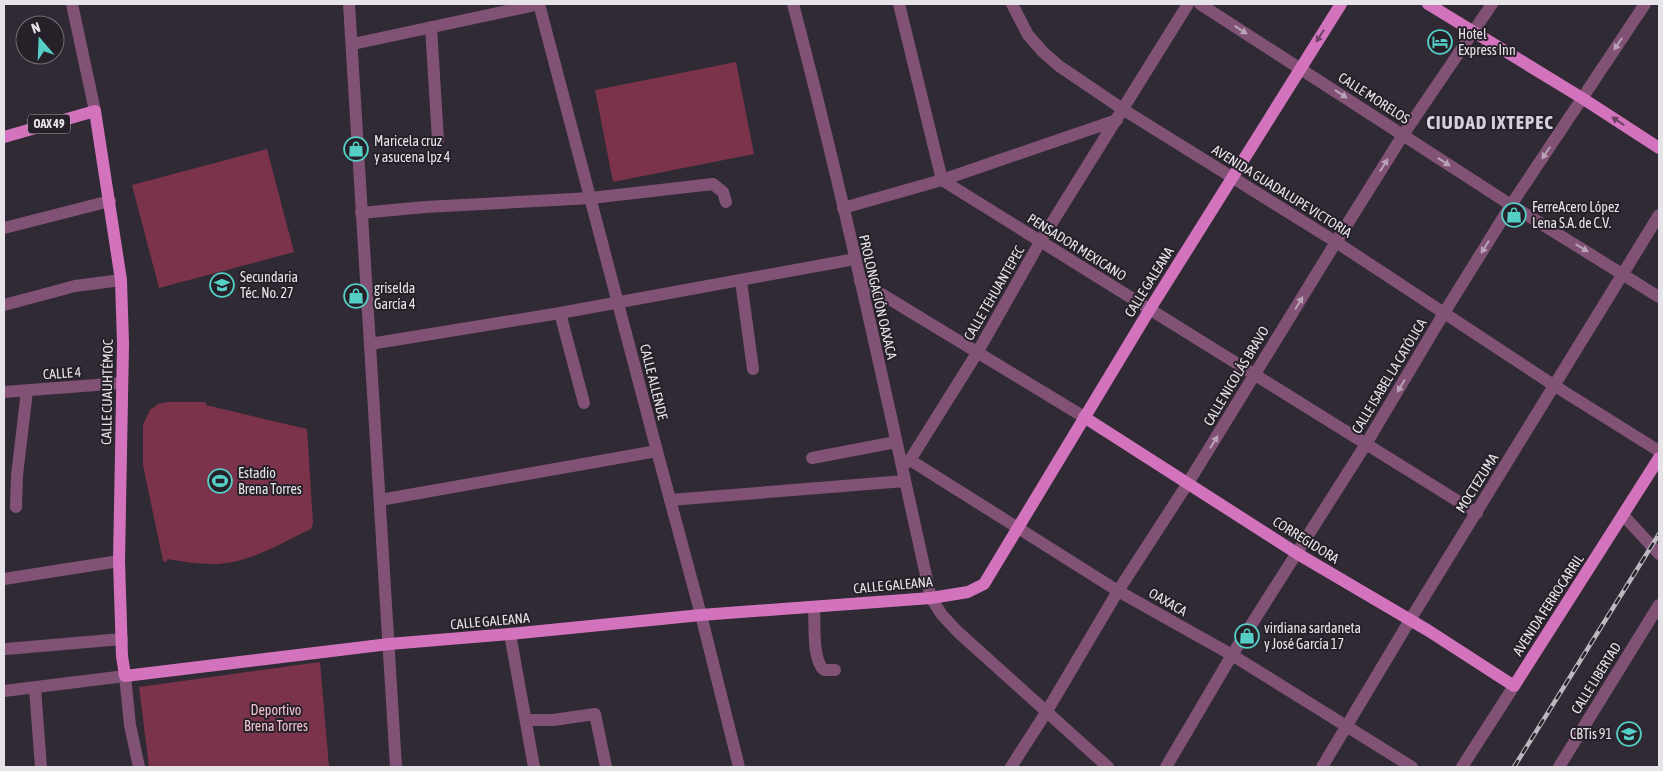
<svg xmlns="http://www.w3.org/2000/svg" width="1663" height="771" font-family="'Asap Condensed',sans-serif">
  <style>
    .green { fill: #7a334b }
    .lines { fill: none; stroke-linecap: round; stroke-linejoin: round }
    .minor { stroke: #815275; stroke-width: 12 }
    .major { stroke: #d373bd; stroke-width: 12 }
    .rail-casing { stroke: #bcb8bf; stroke-width: 4.5 }
    .rail { stroke: #262029; stroke-width: 2.5; stroke-dasharray: 8; stroke-linecap: butt }
    .oneway { fill: #b9a2b5 }
    .oneway2 { fill: #6b4164 }
    .labels { text-anchor: middle; dominant-baseline: central; stroke-width: 4; stroke-linejoin: round; paint-order: stroke }
    .shield { fill: #262029; stroke: #aca8af; stroke-width: 1 }
    .shield-label { font-size: 12px; font-weight: bold; fill: #e6e3e9 }
    .poi-label { font-size: 14px; fill: #e6e3e9; stroke: #262029; text-anchor: start }
    .street-label { font-size: 14px; fill: #e6e3e9; stroke: #262029 }
    .park-label { font-size: 14px; fill: #f3c2cf; stroke: #262029 }
    .district-label { font-size: 19px; font-weight: bold; letter-spacing: 1px; fill: #d7d0dc; stroke: #262029 }
  </style>
  <rect width="100%" height="100%" fill="#2f2a33"/>
  <g class="green">
    <path d="M 736,62 L 754,154 L 613,182 L 595,90 Z"/>
    <path d="M 267,149 L 294,252 L 159,288 L 132,185 Z"/>
    <path d="M 168,402 L 206,402 L 206,405 L 307,429 L 313,523 L 311,529 C 287,540 263,555 237,561 C 214,567 190,563 167,559 L 167,562 L 163,561 L 143,465 L 143,425 L 150,410 L 158,404 Z"/>
    <path d="M 320,662 L 329,767 L 149,767 L 139,687 Z"/>
  </g>
  <g class="lines">
    <g class="minor">
      <path d="M 72,4 L 95,111"/>
      <path d="M 349,4 L 396,767"/>
      <path d="M 539,4 L 657,451 L 701,615 L 739,767"/>
      <path d="M 793,4 C 845,200 887,400 931,598 L 942,615 L 958,632 L 1108,767"/>
      <path d="M 899,4 L 942,180 L 1477,513"/>
      <path d="M 1012,4 L 1028,35 L 1043,52 L 1059,66 L 1124,110 L 1336,242 L 1555,386 L 1659,451"/>
      <path d="M 1200,4 L 1511,205 L 1659,297"/>
      <path d="M 431,27 L 438,140"/>
      <path d="M 353,44 L 540,4"/>
      <path d="M 843,208 L 942,180 L 1117,120"/>
      <path d="M 361,213 L 425,207 L 591,198 L 713,184 L 723,192 L 726,202"/>
      <path d="M 4,228 L 110,201"/>
      <path d="M 741,281 L 753,369"/>
      <path d="M 860,281 L 1084,417"/>
      <path d="M 4,305 L 75,286 L 121,280"/>
      <path d="M 560,313 L 584,403"/>
      <path d="M 370,344 L 560,313 L 855,259"/>
      <path d="M 4,392 L 122,383"/>
      <path d="M 812,458 L 896,442"/>
      <path d="M 910,460 L 1118,591 L 1232,655 L 1412,767"/>
      <path d="M 903,465 L 910,460 L 977,353 L 1040,242 L 1188,4"/>
      <path d="M 380,500 L 657,451"/>
      <path d="M 670,500 L 905,481"/>
      <path d="M 16,507 L 17,475 L 27,391"/>
      <path d="M 1623,515 L 1659,554"/>
      <path d="M 4,579 L 119,561"/>
      <path d="M 814,607 C 815,623 812,660 824,670 L 835,670"/>
      <path d="M 510,634 L 534,767"/>
      <path d="M 6,649 L 122,639"/>
      <path d="M 35,688 L 41,767"/>
      <path d="M 4,691 L 125,676 L 130,725 L 139,767"/>
      <path d="M 526,720 L 553,720 L 595,714 L 606,767"/>
      <path d="M 1011,767 L 1047,711 L 1118,591 L 1188,483 L 1336,242 L 1403,135 L 1492,4"/>
      <path d="M 1166,767 L 1232,655 L 1366,444 L 1444,313 L 1511,205 L 1645,4"/>
      <path d="M 1322,767 L 1410,620 L 1659,215"/>
      <path d="M 1462,767 L 1514,686"/>
      <path d="M 1559,767 L 1659,605"/>
    </g>
    <g class="major">
      <path d="M 1428,4 L 1582,98 L 1659,148"/>
      <path d="M 4,137 L 95,111 L 121,280 L 123,344 L 119,561 L 122,656 L 125,676 L 389,644 L 510,634 L 701,615 L 931,598 L 968,592 L 984,584 L 1150,309 L 1341,4"/>
      <path d="M 1084,417 L 1298,554 L 1429,631 L 1514,686 L 1659,458"/>
    </g>
    <g class="rail-casing">
      <path id="rail" d="M 1514,767 L 1659,534"/>
    </g>
    <use href="#rail" class="rail"/>
  </g>
  <defs><path id="oneway-solid" d="M-6-.8H1V-3.2L6.5 0L1 3.2V.8H-6Z" transform="scale(1.25)"/></defs>
  <g class="oneway">
    <use href="#oneway-solid" transform="translate(1241 30) rotate(33)"/>
    <use href="#oneway-solid" transform="translate(1618 44) rotate(123)"/>
    <use href="#oneway-solid" transform="translate(1341 94) rotate(33)"/>
    <use href="#oneway-solid" transform="translate(1546 153) rotate(124)"/>
    <use href="#oneway-solid" transform="translate(1444 162) rotate(33)"/>
    <use href="#oneway-solid" transform="translate(1384 165) rotate(-58)"/>
    <use href="#oneway-solid" transform="translate(1485 247) rotate(122)"/>
    <use href="#oneway-solid" transform="translate(1582 248) rotate(31)"/>
    <use href="#oneway-solid" transform="translate(1299 303) rotate(-59)"/>
    <use href="#oneway-solid" transform="translate(1401 386) rotate(121)"/>
    <use href="#oneway-solid" transform="translate(1214 442) rotate(-58)"/>
  </g>
  <g class="oneway2">
    <use href="#oneway-solid" transform="translate(1320 36) rotate(123)"/>
    <use href="#oneway-solid" transform="translate(1618 121) rotate(-147)"/>
  </g>
  <defs>
    <g id="hotel-ring" transform="scale(1.25)"><circle r="9.5" fill="#262029" stroke="#55cec5" stroke-width="1.5"/><path d="M-6-4.5h1.5V1H6V5H4.5V3h-9V5H-6ZM-4 0a1.8 1.8 0 1 1 3.6 0ZM.5 0V-2.5h3Q6-2.5 6 0Z" fill="#55cec5"/></g>
    <g id="shop-ring" transform="scale(1.25)"><circle r="9.5" fill="#262029" stroke="#55cec5" stroke-width="1.5"/><path d="M-5-2.5h2.3a2.7 3.5 0 0 1 5.4 0H5L5.5 6h-11ZM-1.5-2.5h3a1.5 2.3 0 0 0-3 0Z" fill="#55cec5"/></g>
    <g id="school-ring" transform="scale(1.25)"><circle r="9.5" fill="#262029" stroke="#55cec5" stroke-width="1.5"/><path d="M0-5L7-2L0 1L-7-2ZM-4 1L0 2.5L4 1V4Q0 6-4 4Z" fill="#55cec5"/></g>
    <g id="stadium-ring" transform="scale(1.25)"><circle r="9.5" fill="#262029" stroke="#55cec5" stroke-width="1.5"/><path d="M0-5a6.5 5 0 1 0 0 10a6.5 5 0 1 0 0-10ZM-3.5-1.8h7v3.6h-7Z" fill="#55cec5"/></g>
  </defs>
  <g fill-rule="evenodd">
    <use href="#hotel-ring" x="1440" y="42"/>
    <use href="#shop-ring" x="356" y="149"/>
    <use href="#shop-ring" x="1514" y="215"/>
    <use href="#school-ring" x="222" y="285"/>
    <use href="#shop-ring" x="356" y="296"/>
    <use href="#stadium-ring" x="220" y="481"/>
    <use href="#shop-ring" x="1247" y="636"/>
    <use href="#school-ring" x="1629" y="734"/>
  </g>
  <g class="labels">
    <rect class="shield" x="28" y="114.5" width="42" height="19" rx="4"/>
    <g class="shield-label">
      <text x="49" y="124">OAX 49</text>
    </g>
    <g class="poi-label">
      <text x="1458" y="34">Hotel<tspan x="1458" dy="16">Express Inn</tspan></text>
      <text x="374" y="141">Maricela cruz<tspan x="374" dy="16">y asucena lpz 4</tspan></text>
      <text x="1532" y="207">FerreAcero López<tspan x="1532" dy="16">Lena S.A. de C.V.</tspan></text>
      <text x="240" y="277">Secundaria<tspan x="240" dy="16">Téc. No. 27</tspan></text>
      <text x="374" y="288">griselda<tspan x="374" dy="16">García 4</tspan></text>
      <text x="238" y="473">Estadio<tspan x="238" dy="16">Brena Torres</tspan></text>
      <text x="1264" y="628">virdiana sardaneta<tspan x="1264" dy="16">y José García 17</tspan></text>
      <text x="1612" y="734" text-anchor="end">CBTis 91</text>
    </g>
    <g class="street-label">
      <text transform="translate(1374 98) rotate(33)">CALLE MORELOS</text>
      <text transform="translate(1282 191) rotate(32)">AVENIDA GUADALUPE VICTORIA</text>
      <text transform="translate(1077 247) rotate(32)">PENSADOR MEXICANO</text>
      <text transform="translate(1149 282) rotate(-58)">CALLE GALEANA</text>
      <text transform="translate(994 293) rotate(-60)">CALLE TEHUANTEPEC</text>
      <text transform="translate(878 297) rotate(77)">PROLONGACIÓN OAXACA</text>
      <text transform="translate(62 373) rotate(-4)">CALLE 4</text>
      <text transform="translate(1236 376) rotate(-59)">CALLE NICOLÁS BRAVO</text>
      <text transform="translate(1389 376) rotate(-59)">CALLE ISABEL LA CATÓLICA</text>
      <text transform="translate(654 382) rotate(76)">CALLE ALLENDE</text>
      <text transform="translate(107 392) rotate(-89)">CALLE CUAUHTÉMOC</text>
      <text transform="translate(1477 483) rotate(-58)">MOCTEZUMA</text>
      <text transform="translate(1306 540) rotate(32)">CORREGIDORA</text>
      <text transform="translate(893 585) rotate(-5)">CALLE GALEANA</text>
      <text transform="translate(1168 602) rotate(30)">OAXACA</text>
      <text transform="translate(1548 605) rotate(-57)">AVENIDA FERROCARRIL</text>
      <text transform="translate(490 621) rotate(-5)">CALLE GALEANA</text>
      <text transform="translate(1596 678) rotate(-58)">CALLE LIBERTAD</text>
    </g>
    <g class="park-label">
      <text x="276" y="710">Deportivo<tspan x="276" dy="16">Brena Torres</tspan></text>
    </g>
    <g class="district-label">
      <text x="1490" y="122">CIUDAD IXTEPEC</text>
    </g>
  </g>
  <rect width="1663" height="771" fill="none" stroke="#e6e3e9" stroke-width="10"/>
  <g transform="translate(40 40) rotate(341)"><circle r="24" fill="#262029" stroke="#736e76"/>
  <path d="M0-4L9 19L0 12L-9 19Z" fill="#55cec5"/>
  <text y="-8" font-size="14" font-weight="bold" text-anchor="middle" fill="#e6e3e9">N</text>
  </g>
</svg>
